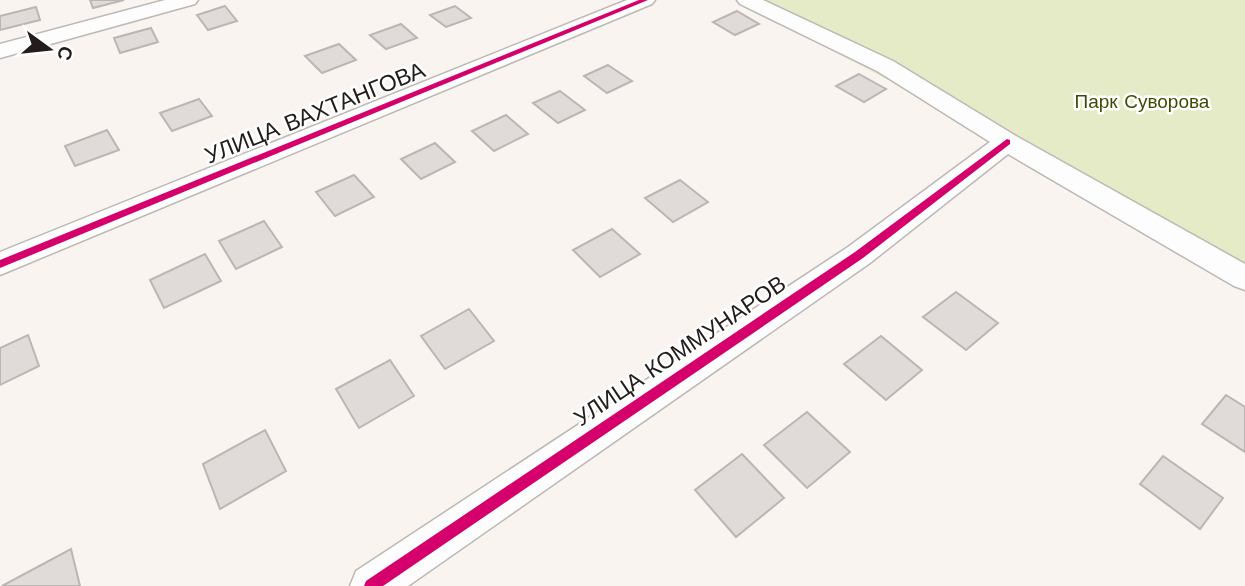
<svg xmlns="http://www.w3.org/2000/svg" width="1245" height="586" font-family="'Work Sans',sans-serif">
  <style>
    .green { fill: #e5ebc7 }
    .building { fill: #e0dad8; stroke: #bbb6b4; stroke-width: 2 }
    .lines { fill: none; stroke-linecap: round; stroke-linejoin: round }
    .minor-casing { stroke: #bcb8b4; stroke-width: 3 }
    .minor { fill: #fefdfd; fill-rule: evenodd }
    .cycleway-casing { stroke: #fff; stroke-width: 5 }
    .cycleway { fill: #d6006c; fill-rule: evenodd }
    .labels { text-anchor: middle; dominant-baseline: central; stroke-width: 5; stroke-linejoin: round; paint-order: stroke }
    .far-park-label { font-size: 19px; fill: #3f4b04; stroke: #fff }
    .street-label { font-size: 23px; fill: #221d1a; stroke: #fff }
  </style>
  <rect width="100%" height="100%" fill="#faf4f0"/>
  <path class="green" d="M 735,0 L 1245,0 L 1245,271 L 1007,142 Z"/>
  <g class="building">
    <path d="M 90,0 L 124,0 L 93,8 Z"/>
    <path d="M 225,6 L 237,21 L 208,30 L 197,15 Z"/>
    <path d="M 455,6 L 471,18 L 446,27 L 430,15 Z"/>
    <path d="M 36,7 L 40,20 L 0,30 L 0,16 Z"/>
    <path d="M 737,11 L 759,24 L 735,35 L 713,22 Z"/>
    <path d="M 401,24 L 417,38 L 386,49 L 370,35 Z"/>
    <path d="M 151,28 L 158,42 L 120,53 L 114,38 Z"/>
    <path d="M 339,44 L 356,60 L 322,73 L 305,56 Z"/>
    <path d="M 608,65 L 632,81 L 607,93 L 584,76 Z"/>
    <path d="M 859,74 L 886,89 L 864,102 L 836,86 Z"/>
    <path d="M 560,91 L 585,110 L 558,123 L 533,103 Z"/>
    <path d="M 199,99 L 212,116 L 172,131 L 160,113 Z"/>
    <path d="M 506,115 L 528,134 L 494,151 L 472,131 Z"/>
    <path d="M 107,130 L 119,150 L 75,166 L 65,146 Z"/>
    <path d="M 435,143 L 455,162 L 421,179 L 401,159 Z"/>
    <path d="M 354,175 L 374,197 L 335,216 L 316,192 Z"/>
    <path d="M 680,180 L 708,202 L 673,222 L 645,198 Z"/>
    <path d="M 264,221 L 282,247 L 236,269 L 219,241 Z"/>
    <path d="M 612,229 L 640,254 L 600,277 L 573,250 Z"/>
    <path d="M 205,254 L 221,281 L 164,308 L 150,280 Z"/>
    <path d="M 956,292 L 998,323 L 966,350 L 923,317 Z"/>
    <path d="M 469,309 L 494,341 L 445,369 L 421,336 Z"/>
    <path d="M 28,335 L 39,366 L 0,385 L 0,348 Z"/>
    <path d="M 881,336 L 922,370 L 886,400 L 844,364 Z"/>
    <path d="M 390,360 L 414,396 L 359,428 L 336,389 Z"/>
    <path d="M 1226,395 L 1245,407 L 1245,452 L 1202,424 Z"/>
    <path d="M 807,412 L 850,452 L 807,488 L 764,445 Z"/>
    <path d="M 265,430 L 286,471 L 220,509 L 203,464 Z"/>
    <path d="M 742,454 L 784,498 L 736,537 L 695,490 Z"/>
    <path d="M 1163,456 L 1223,498 L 1200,529 L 1140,484 Z"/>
    <path d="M 71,549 L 80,586 L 2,586 Z"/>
  </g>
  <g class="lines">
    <g class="minor-casing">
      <g id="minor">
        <path d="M 165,0 L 198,0 L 195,4 L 0,58 L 0,44 Z"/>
        <path d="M 627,0 L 655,0 L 652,4 L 0,275 L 0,252 Z"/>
        <path d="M 737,0 L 763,0 L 893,61 L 1016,136 L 1245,264 L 1245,290 L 1234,286 L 1008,154 L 870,263 L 408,586 L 350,586 L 356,571 L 848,247 L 990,142 L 877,71 L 740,4 Z"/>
      </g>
    </g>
    <use href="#minor" class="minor"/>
    <g class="cycleway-casing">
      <g id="cycleway">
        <path d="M 639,0 L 648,0 L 0,268 L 0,260 Z"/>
        <path d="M 1007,139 L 1010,140 L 1010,144 L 863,258 L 383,586 L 364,586 L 366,581 L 855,252 Z"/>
      </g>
    </g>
    <use href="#cycleway" class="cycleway"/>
  </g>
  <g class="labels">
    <g class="far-park-label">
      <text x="1142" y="101">Парк Суворова</text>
    </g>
    <g class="street-label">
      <text transform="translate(315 113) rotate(-22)">УЛИЦА ВАХТАНГОВА</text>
      <text transform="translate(680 351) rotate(-34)">УЛИЦА КОММУНАРОВ</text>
    </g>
  </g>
  <g transform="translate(49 49) rotate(105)" stroke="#ffffff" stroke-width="5" paint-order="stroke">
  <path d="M0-5L12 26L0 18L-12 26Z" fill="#221d1a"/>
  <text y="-10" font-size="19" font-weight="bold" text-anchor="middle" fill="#221d1a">С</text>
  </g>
</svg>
